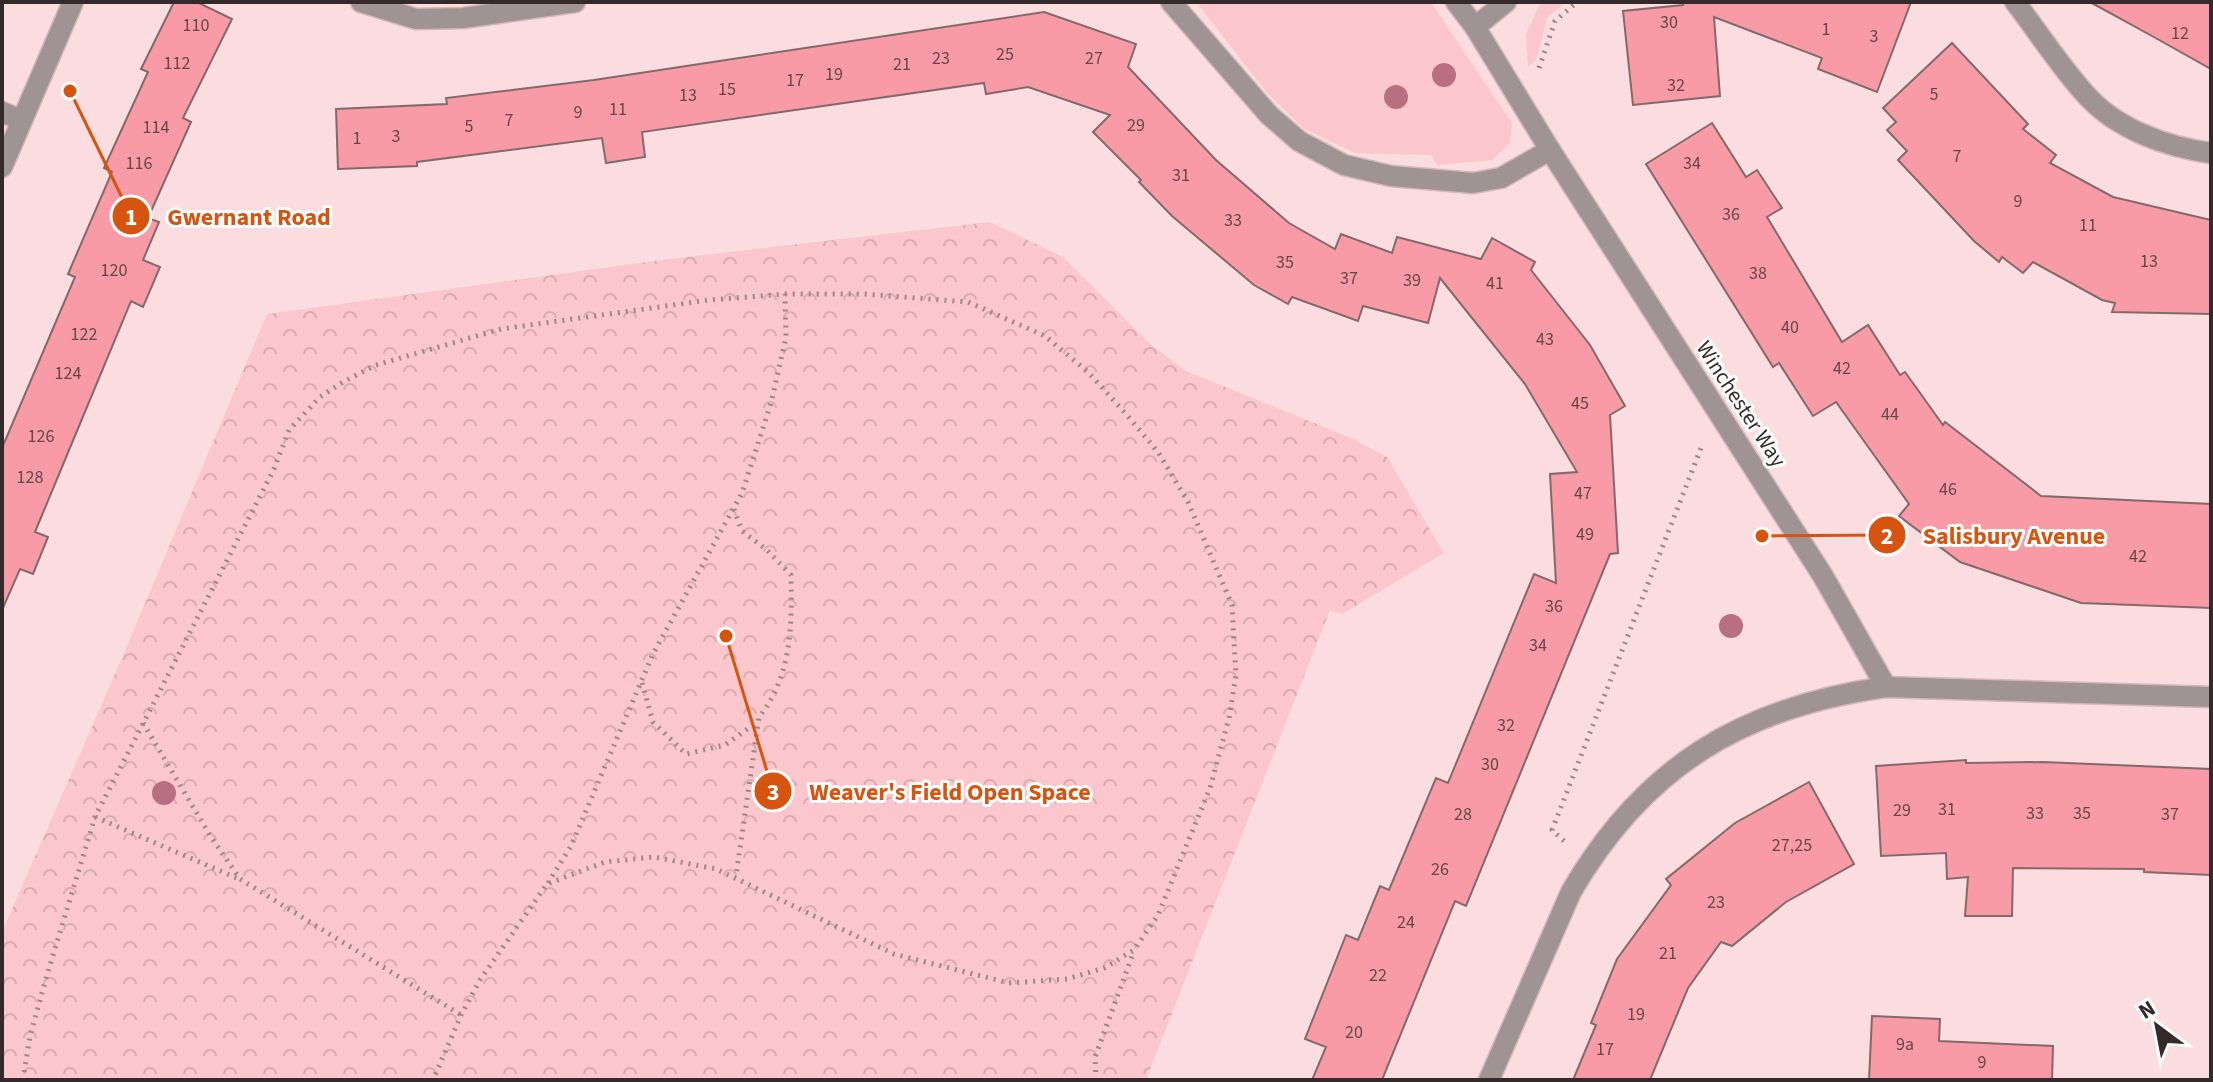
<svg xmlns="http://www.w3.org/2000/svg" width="2213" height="1082" font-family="'Source Sans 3',sans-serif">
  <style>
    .grass { fill: #fcc7cc }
    .park { fill: url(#park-crowns) }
    .building { fill: #f89ba6; stroke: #83696b; stroke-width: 2 }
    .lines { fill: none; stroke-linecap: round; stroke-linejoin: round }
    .minor-casing { stroke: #d3b9bb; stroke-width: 23 }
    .path { stroke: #9c8788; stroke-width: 5; stroke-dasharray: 2 6; stroke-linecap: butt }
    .minor { stroke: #a09394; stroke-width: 20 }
    .tree { fill: #b87080 }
    .labels { text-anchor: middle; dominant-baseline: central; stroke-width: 6; stroke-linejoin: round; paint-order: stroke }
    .number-label { font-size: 18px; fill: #66464a }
    .street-label { font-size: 22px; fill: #352a2b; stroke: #fff }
    .leader { fill: none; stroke: #d6540f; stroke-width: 3 }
    .callout-dot { fill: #d6540f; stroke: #fff; stroke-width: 3 }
    .mark-label { font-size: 24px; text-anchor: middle; font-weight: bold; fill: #fff }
    .callout-label { font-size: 24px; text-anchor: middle; font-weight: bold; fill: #d6540f; stroke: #fff; stroke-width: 6; stroke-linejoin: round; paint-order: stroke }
  </style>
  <defs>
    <pattern id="park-crowns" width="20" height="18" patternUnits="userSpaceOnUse" patternTransform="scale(2)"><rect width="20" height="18" fill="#fcc7cc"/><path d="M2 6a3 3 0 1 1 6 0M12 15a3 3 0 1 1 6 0" fill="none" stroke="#d9abaf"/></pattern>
  </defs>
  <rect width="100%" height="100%" fill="#fbdddf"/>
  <g class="grass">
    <path d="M 1196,2 L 1431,2 L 1512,123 L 1510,143 L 1492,160 L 1437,165 L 1431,155 L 1355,153 L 1304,129 L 1268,94 Z"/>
    <path d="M 1541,2 L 1566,2 L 1547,18 L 1537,58 L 1528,67 L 1526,34 Z"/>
  </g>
  <path class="park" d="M 990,222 L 1063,257 L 1150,344 L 1186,371 L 1351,438 L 1387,457 L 1444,553 L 1342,614 L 1330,610 L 1146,1080 L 2,1080 L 2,932 L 122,658 L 267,314 L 676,258 Z"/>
  <g class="building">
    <path d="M 174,2 L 197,2 L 232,19 L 183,118 L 191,122 L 148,218 L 159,222 L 143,260 L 160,267 L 143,307 L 131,301 L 62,467 L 35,532 L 48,537 L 33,574 L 20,569 L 2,610 L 2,448 L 75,277 L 68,274 L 112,172 L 104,168 L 148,72 L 141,69 Z"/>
    <path d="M 1684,2 L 1911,2 L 1877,92 L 1818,69 L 1822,58 L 1714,17 L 1720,96 L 1633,105 L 1623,11 L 1683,5 Z"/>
    <path d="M 2090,2 L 2211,2 L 2211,69 L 2152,36 Z"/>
    <path d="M 1044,12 L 1136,44 L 1128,67 L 1216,160 L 1289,223 L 1335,249 L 1341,234 L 1392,253 L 1397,237 L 1481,259 L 1492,238 L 1535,262 L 1531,270 L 1590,345 L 1625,406 L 1610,415 L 1618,553 L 1610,554 L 1466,906 L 1455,901 L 1382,1080 L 1312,1080 L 1326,1047 L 1305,1039 L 1346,935 L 1358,940 L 1380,886 L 1389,890 L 1436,778 L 1448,783 L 1534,574 L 1556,583 L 1550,474 L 1577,472 L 1525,384 L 1440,278 L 1428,323 L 1363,306 L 1358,321 L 1292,297 L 1288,304 L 1254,285 L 1172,216 L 1139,182 L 1141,180 L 1093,132 L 1110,115 L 1028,87 L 986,94 L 984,83 L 642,132 L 645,157 L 606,163 L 602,138 L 417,162 L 417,166 L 338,169 L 336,109 L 447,104 L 446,98 L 594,80 Z"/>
    <path d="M 1952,43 L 2028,124 L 2023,129 L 2056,155 L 2050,163 L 2113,197 L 2211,220 L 2211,314 L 2112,312 L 2115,303 L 2102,300 L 2033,262 L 2023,273 L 2002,257 L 1999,262 L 1974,241 L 1898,160 L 1907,151 L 1887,130 L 1896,122 L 1883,108 Z"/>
    <path d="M 1712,123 L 1746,177 L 1757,170 L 1782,208 L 1767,217 L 1842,342 L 1868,325 L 1900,375 L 1905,372 L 1943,425 L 1945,422 L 2041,496 L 2211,504 L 2211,608 L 2081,603 L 1960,562 L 1899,516 L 1909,504 L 1836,402 L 1813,416 L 1779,363 L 1773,367 L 1646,164 Z"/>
    <path d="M 1966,760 L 1966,763 L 2043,762 L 2211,769 L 2211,875 L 2144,872 L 2144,869 L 2013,868 L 2012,916 L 1965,916 L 1968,877 L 1947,879 L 1946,853 L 1881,856 L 1876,766 Z"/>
    <path d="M 1809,782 L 1854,864 L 1786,902 L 1732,946 L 1721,942 L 1688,988 L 1650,1080 L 1573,1080 L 1596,1025 L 1591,1023 L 1617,959 L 1671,885 L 1666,879 L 1735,823 Z"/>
    <path d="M 1872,1016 L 1940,1019 L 1939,1041 L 2053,1046 L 2052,1080 L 1869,1080 Z"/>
  </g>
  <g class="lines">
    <g class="minor-casing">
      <g id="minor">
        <path d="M 361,2 L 416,19 L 463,18 L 575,2"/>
        <path d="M 1171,2 L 1269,115 L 1299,141 L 1344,165 L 1391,176 L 1473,183 L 1501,178 L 1550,150"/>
        <path d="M 1456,2 L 1475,27 L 1550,150 L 1823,576 L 1886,687"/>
        <path d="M 2015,2 C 2039,33 2061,68 2088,97 C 2119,130 2167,147 2211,153"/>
        <path d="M 1475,27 L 1506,2"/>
        <path d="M 2,112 L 21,120"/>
        <path d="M 2,167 L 73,2"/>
        <path d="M 1489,1080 L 1571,892 C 1644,766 1743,707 1886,687 L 2211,697"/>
      </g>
    </g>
    <g class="path">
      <path d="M 1539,68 L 1555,21 L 1577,2"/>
      <path d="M 734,509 L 742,531 L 767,550 L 791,575 C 792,626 792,676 759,717 L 736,876"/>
      <path d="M 642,683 L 653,722 L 686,754 L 725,745 L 757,722"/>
      <path d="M 143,723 L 211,837 L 240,879 L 461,1015"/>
      <path d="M 95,817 L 239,879"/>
      <path d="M 1564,841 L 1552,830 L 1701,448"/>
      <path d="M 548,883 L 571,846 L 653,654 L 742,493 L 771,403 L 786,337 L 785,294"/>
      <path d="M 23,1080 L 30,1036 L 47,975 L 95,817 L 274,469 L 289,430 L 320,397 L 343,382 L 376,365 L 501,329 L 709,300 L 785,294 L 864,294 L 968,302 L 1045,336 L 1088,372 L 1126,414 L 1158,452 L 1188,502 L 1232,605 L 1236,675 L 1229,718 L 1210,788 L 1158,915 L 1134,950 L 1104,968 L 1067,979 L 1009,983 L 894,954 L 716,869 L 654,857 L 605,862 L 547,884 L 480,980 L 461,1015 L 433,1080"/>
      <path d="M 1096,1080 L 1095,1057 L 1134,951"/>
    </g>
    <use href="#minor" class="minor"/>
  </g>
  <g class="tree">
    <circle cx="1444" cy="75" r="12"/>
    <circle cx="1396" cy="97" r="12"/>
    <circle cx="1731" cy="626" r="12"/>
    <circle cx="164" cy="793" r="12"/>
  </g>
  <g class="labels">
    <g class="number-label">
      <text x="1669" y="22">30</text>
      <text x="196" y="25">110</text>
      <text x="1826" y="29">1</text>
      <text x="2180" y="33">12</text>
      <text x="1874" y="36">3</text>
      <text x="1005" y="54">25</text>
      <text x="941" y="58">23</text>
      <text x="1094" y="58">27</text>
      <text x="177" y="63">112</text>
      <text x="902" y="64">21</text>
      <text x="834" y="74">19</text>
      <text x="795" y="80">17</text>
      <text x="1676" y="85">32</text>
      <text x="727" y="89">15</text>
      <text x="1934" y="94">5</text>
      <text x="688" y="95">13</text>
      <text x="618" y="109">11</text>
      <text x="578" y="112">9</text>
      <text x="509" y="120">7</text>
      <text x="1136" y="125">29</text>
      <text x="469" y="126">5</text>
      <text x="156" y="127">114</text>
      <text x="396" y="136">3</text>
      <text x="357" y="138">1</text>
      <text x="1957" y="156">7</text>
      <text x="139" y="163">116</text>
      <text x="1692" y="163">34</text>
      <text x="1181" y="175">31</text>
      <text x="2018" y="201">9</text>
      <text x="1731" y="214">36</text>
      <text x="1233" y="220">33</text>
      <text x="2088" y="225">11</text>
      <text x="2149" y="261">13</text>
      <text x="1285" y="262">35</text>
      <text x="114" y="270">120</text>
      <text x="1758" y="273">38</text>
      <text x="1349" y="278">37</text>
      <text x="1412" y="280">39</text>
      <text x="1495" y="283">41</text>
      <text x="1790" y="327">40</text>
      <text x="84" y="334">122</text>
      <text x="1545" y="339">43</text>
      <text x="1842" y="368">42</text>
      <text x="68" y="373">124</text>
      <text x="1580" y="403">45</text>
      <text x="1890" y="414">44</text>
      <text x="41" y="436">126</text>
      <text x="30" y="477">128</text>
      <text x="1948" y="489">46</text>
      <text x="1583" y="493">47</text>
      <text x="1585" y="534">49</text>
      <text x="2138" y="556">42</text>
      <text x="1554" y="606">36</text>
      <text x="1538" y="645">34</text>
      <text x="1506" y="725">32</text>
      <text x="1490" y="764">30</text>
      <text x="1947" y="809">31</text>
      <text x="1902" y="810">29</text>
      <text x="2035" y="813">33</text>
      <text x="2082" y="813">35</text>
      <text x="1463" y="814">28</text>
      <text x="2170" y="814">37</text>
      <text x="1792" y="845">27,25</text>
      <text x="1440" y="869">26</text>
      <text x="1716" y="902">23</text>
      <text x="1406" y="922">24</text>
      <text x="1668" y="953">21</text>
      <text x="1378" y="975">22</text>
      <text x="1636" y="1014">19</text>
      <text x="1354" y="1032">20</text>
      <text x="1905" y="1044">9a</text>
      <text x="1605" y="1049">17</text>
      <text x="1982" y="1062">9</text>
    </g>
    <g class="street-label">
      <text transform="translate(1741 404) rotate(57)">Winchester Way</text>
    </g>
  </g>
  <path class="leader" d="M70 91L131 216M1762 536L1887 535M726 636L773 791"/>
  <g class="callout-dot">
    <circle cx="70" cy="91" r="8"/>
    <circle cx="1762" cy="536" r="8"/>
    <circle cx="726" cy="636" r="8"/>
    <circle cx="131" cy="216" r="20"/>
    <circle cx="1887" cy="535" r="20"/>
    <circle cx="773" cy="791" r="20"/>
  </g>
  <g class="mark-label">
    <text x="131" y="225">1</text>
    <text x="1887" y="544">2</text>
    <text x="773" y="800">3</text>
  </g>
  <g class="callout-label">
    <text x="249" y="225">Gwernant Road</text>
    <text x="2014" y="544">Salisbury Avenue</text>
    <text x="950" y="800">Weaver's Field Open Space</text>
  </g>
  <rect width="2213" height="1082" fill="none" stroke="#352a2b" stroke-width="8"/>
  <g transform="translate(2157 1026) rotate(328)" stroke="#ffffff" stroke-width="6" paint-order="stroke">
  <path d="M0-6L14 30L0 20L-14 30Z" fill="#352a2b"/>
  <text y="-12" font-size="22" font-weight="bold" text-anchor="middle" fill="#352a2b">N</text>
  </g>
</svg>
